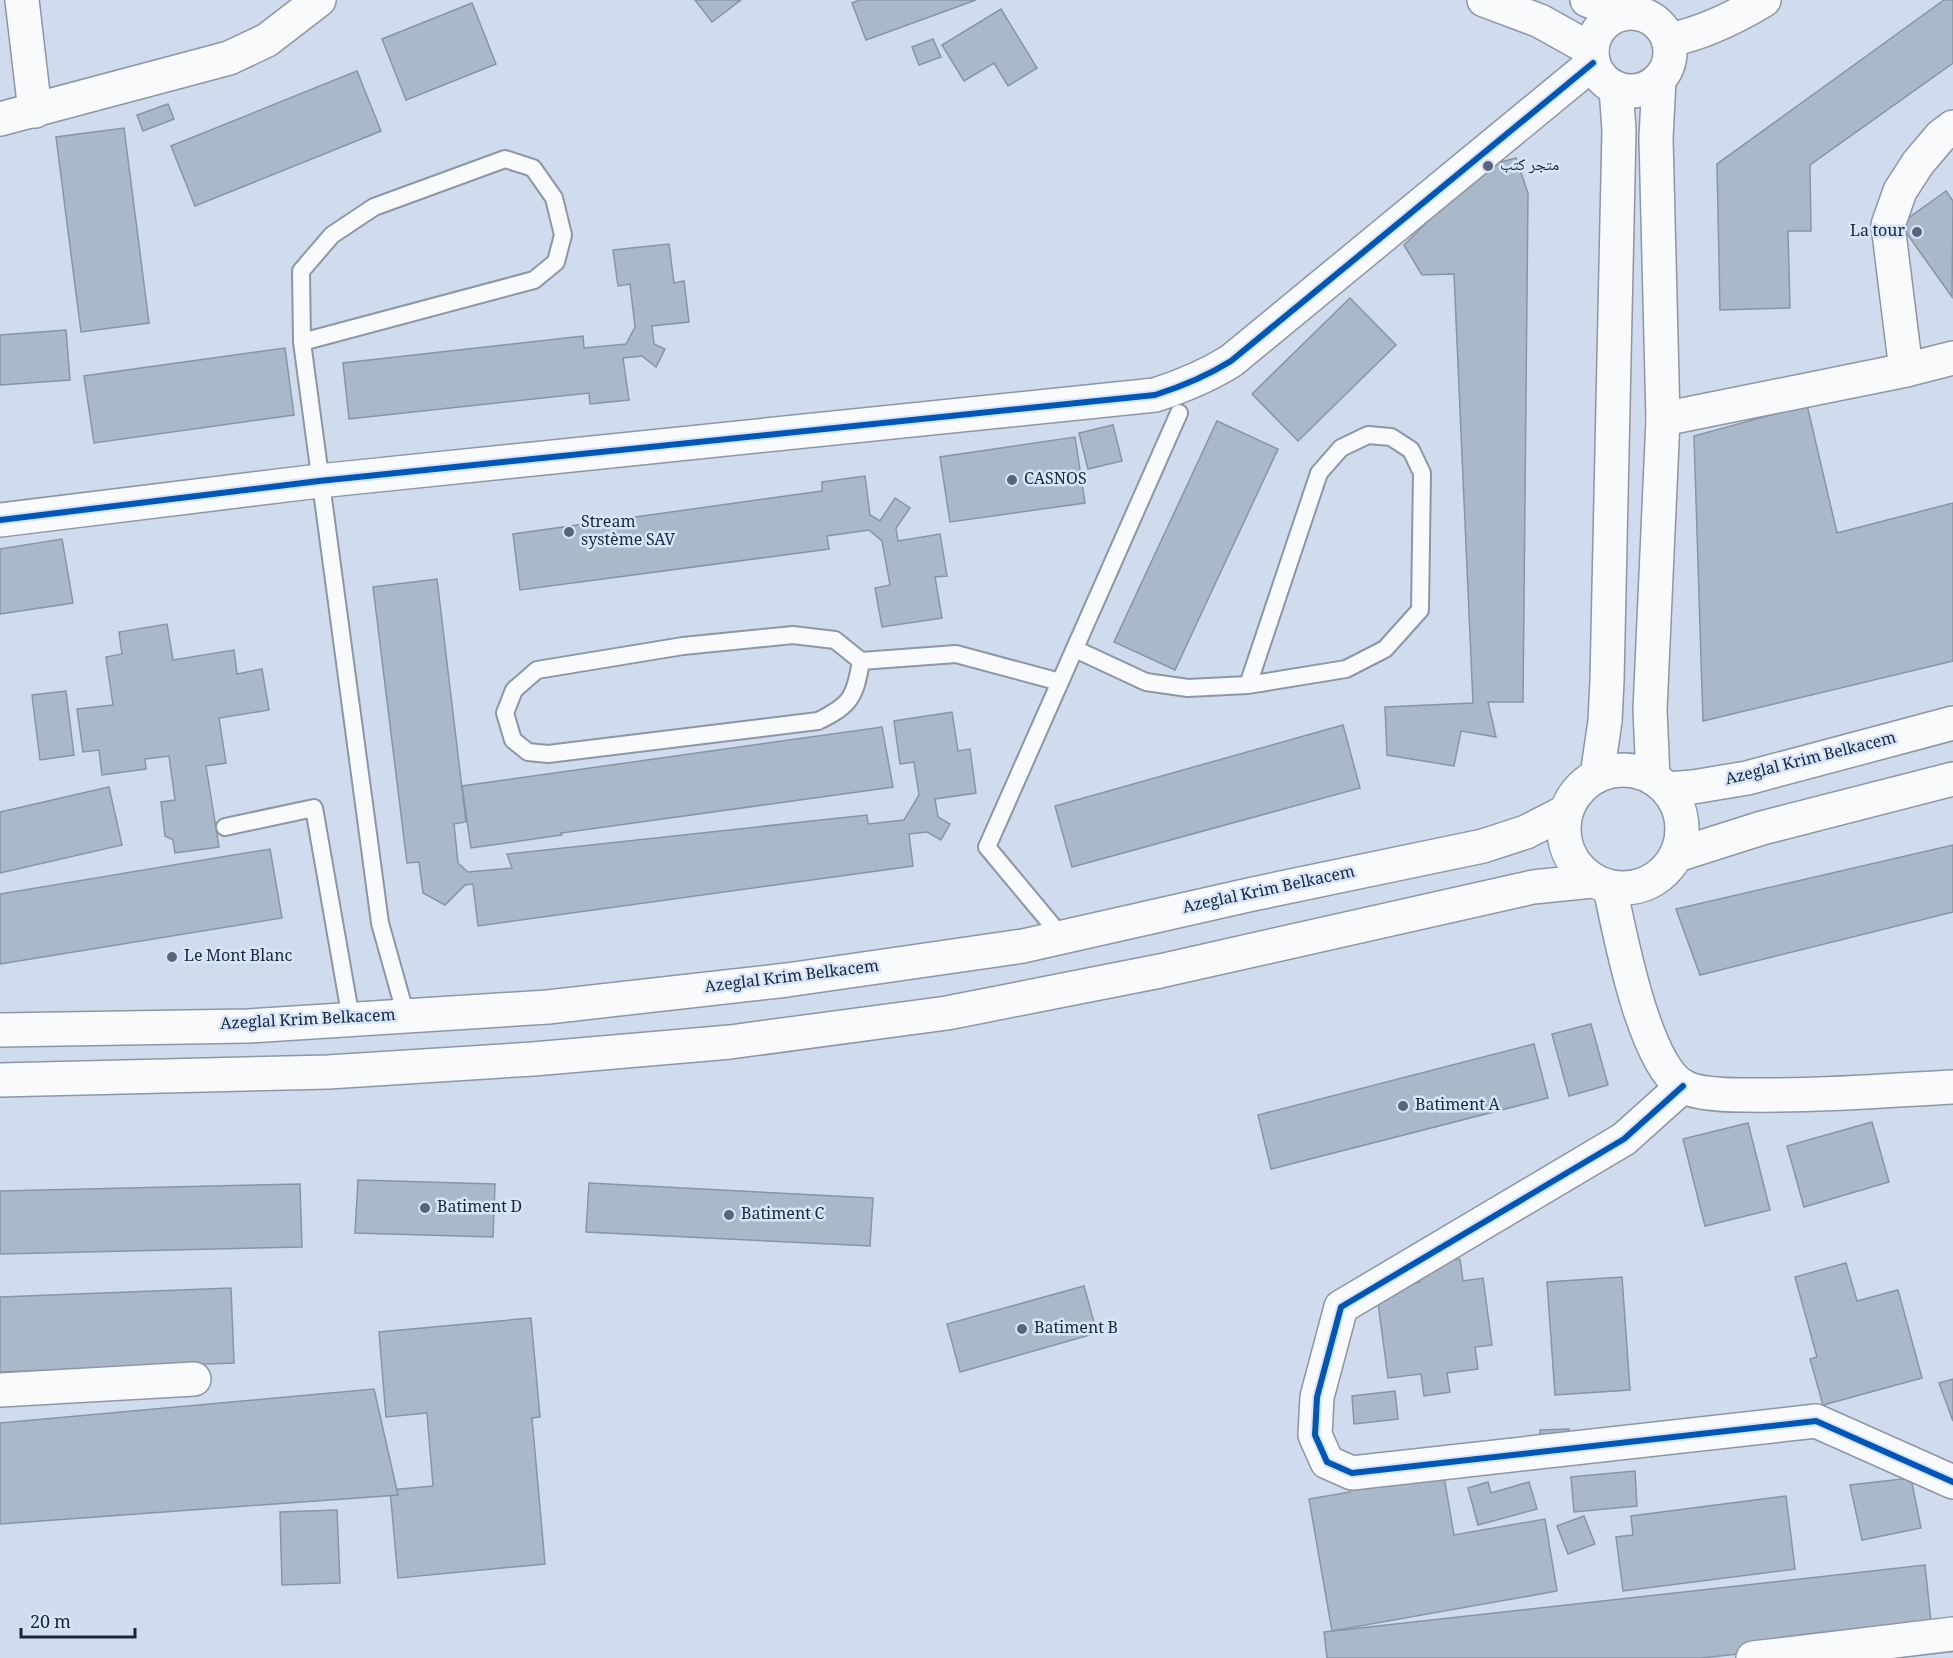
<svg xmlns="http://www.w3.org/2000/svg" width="1953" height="1658" font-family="Georgia,'Noto Naskh Arabic',serif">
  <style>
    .building { fill: #aab9c9; stroke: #8596a5; stroke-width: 1.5 }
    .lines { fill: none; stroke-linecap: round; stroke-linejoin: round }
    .lane-casing { stroke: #8b96a7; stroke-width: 20 }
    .street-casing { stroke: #8b96a7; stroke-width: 36 }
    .secondary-casing { stroke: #8b96a7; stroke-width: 36 }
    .lane { stroke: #f8fafc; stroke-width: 16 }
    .street { stroke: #f8fafc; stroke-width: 33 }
    .secondary { stroke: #f8fafc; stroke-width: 33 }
    .cycleway-casing { stroke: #d7e5fb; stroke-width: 10 }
    .cycleway { stroke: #0057b8; stroke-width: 6 }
    .poi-dot { fill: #596579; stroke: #d7e5fb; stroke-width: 2 }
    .labels { text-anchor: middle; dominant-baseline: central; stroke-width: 5; stroke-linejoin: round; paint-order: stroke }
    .poi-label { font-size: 16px; fill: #19263b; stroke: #d7e5fb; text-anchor: start }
    .street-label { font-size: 16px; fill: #19263b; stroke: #d7e5fb }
  </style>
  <rect width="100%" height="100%" fill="#d0dbed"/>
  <g class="building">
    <path d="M 695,0 L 741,0 L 712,22 Z"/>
    <path d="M 860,0 L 976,0 L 866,40 L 852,3 Z"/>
    <path d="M 1944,0 L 1953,0 L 1953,63 L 1810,165 L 1811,231 L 1788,231 L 1790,308 L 1720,310 L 1717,164 Z"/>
    <path d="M 472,3 L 496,64 L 406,100 L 382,39 Z"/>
    <path d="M 1001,9 L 1037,68 L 1008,86 L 994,63 L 964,81 L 942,45 Z"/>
    <path d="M 933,39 L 941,57 L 919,65 L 912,47 Z"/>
    <path d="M 357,71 L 381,131 L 195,206 L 171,146 Z"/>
    <path d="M 168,104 L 174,119 L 143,131 L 137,115 Z"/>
    <path d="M 124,128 L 149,323 L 81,332 L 56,137 Z"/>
    <path d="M 1516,158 L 1528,193 L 1523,702 L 1488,702 L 1496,737 L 1461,731 L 1454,766 L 1387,755 L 1385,707 L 1473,703 L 1454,274 L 1422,275 L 1404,245 L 1482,167 Z"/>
    <path d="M 1946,191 L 1953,201 L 1952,297 L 1900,224 Z"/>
    <path d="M 669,244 L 674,283 L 684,281 L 689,322 L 652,326 L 654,344 L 665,349 L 656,367 L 642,356 L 623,358 L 629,400 L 590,404 L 589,393 L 349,419 L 343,363 L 583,336 L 584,348 L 626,344 L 635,327 L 630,284 L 618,286 L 613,250 Z"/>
    <path d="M 1350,298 L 1396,345 L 1298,441 L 1252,394 Z"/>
    <path d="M 66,330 L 70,380 L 0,385 L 0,335 Z"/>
    <path d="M 285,348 L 294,415 L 94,443 L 84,376 Z"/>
    <path d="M 1807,405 L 1837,533 L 1953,503 L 1953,661 L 1703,721 L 1694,436 Z"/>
    <path d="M 1217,421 L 1278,449 L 1175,670 L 1114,642 Z"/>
    <path d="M 1113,425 L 1122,461 L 1088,469 L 1079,433 Z"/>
    <path d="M 1075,437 L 1085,503 L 950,522 L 940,457 Z"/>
    <path d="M 865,476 L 870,515 L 880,521 L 895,498 L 910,508 L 896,528 L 898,541 L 940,534 L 947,576 L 935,577 L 942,618 L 882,627 L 875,588 L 890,585 L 882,541 L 869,530 L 827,536 L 829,549 L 520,590 L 513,534 L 822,491 L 822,482 Z"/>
    <path d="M 62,539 L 73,603 L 0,614 L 0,549 Z"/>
    <path d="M 437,579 L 466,822 L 454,824 L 458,863 L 468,872 L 512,868 L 507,854 L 867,815 L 868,824 L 904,820 L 919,795 L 914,762 L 900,764 L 894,721 L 952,712 L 958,751 L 970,749 L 976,793 L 935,799 L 938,817 L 950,824 L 941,840 L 927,832 L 909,834 L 913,866 L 478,926 L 473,884 L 465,885 L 445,905 L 423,893 L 419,862 L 407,863 L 373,587 Z"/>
    <path d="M 167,624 L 173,660 L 234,650 L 237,674 L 262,669 L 269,710 L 219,718 L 226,763 L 206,766 L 219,847 L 175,853 L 173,840 L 165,836 L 161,802 L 175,800 L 169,756 L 145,759 L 146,769 L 102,775 L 99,750 L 83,752 L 77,709 L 113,705 L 106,657 L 122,654 L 119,632 Z"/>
    <path d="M 66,691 L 74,755 L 40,760 L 32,695 Z"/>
    <path d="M 1343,725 L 1360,788 L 1072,867 L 1055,806 Z"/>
    <path d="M 882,727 L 893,787 L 561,833 L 562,835 L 471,848 L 462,786 Z"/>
    <path d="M 109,787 L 122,845 L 0,873 L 0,812 Z"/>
    <path d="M 1953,845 L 1953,912 L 1700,975 L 1676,909 Z"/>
    <path d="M 270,849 L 282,918 L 0,964 L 0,894 Z"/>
    <path d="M 1591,1024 L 1608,1085 L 1569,1096 L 1552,1034 Z"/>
    <path d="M 1534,1044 L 1548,1098 L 1271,1169 L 1258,1115 Z"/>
    <path d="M 1872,1122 L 1889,1182 L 1804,1207 L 1787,1146 Z"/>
    <path d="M 1748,1123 L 1770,1210 L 1705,1226 L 1683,1139 Z"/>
    <path d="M 358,1180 L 495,1184 L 493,1237 L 355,1233 Z"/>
    <path d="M 589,1183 L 873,1198 L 870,1246 L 586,1232 Z"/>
    <path d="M 300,1184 L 302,1247 L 0,1254 L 0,1191 Z"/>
    <path d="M 1460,1259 L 1463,1281 L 1483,1278 L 1492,1345 L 1475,1347 L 1478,1369 L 1447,1373 L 1450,1392 L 1424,1396 L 1421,1374 L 1388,1378 L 1376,1288 L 1420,1282 L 1417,1265 Z"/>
    <path d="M 1846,1263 L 1857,1301 L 1898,1290 L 1922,1378 L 1823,1405 L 1810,1359 L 1817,1357 L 1795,1277 Z"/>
    <path d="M 1622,1277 L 1630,1390 L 1555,1395 L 1547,1282 Z"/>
    <path d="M 1084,1286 L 1097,1333 L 960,1372 L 947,1324 Z"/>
    <path d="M 231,1288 L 234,1363 L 0,1372 L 0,1297 Z"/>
    <path d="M 531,1318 L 540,1417 L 532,1418 L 545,1564 L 398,1578 L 390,1490 L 433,1486 L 427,1413 L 386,1417 L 379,1332 Z"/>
    <path d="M 1953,1379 L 1953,1421 L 1939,1383 Z"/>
    <path d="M 374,1389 L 398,1495 L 0,1524 L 0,1423 Z"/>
    <path d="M 1395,1391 L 1398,1419 L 1354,1424 L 1352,1396 Z"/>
    <path d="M 1569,1429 L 1570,1447 L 1540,1447 L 1540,1430 Z"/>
    <path d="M 1442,1465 L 1454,1535 L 1545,1519 L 1557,1591 L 1332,1631 L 1309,1499 L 1350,1492 L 1348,1481 Z"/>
    <path d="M 1635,1471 L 1637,1506 L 1574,1512 L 1571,1477 Z"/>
    <path d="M 1911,1478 L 1921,1528 L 1862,1540 L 1850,1485 Z"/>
    <path d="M 1488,1482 L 1491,1493 L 1529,1482 L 1537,1509 L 1478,1525 L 1468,1488 Z"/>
    <path d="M 1786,1496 L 1795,1569 L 1623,1591 L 1616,1537 L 1633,1535 L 1631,1516 Z"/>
    <path d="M 337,1510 L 340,1583 L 282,1585 L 280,1512 Z"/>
    <path d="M 1584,1516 L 1595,1544 L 1568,1554 L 1557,1526 Z"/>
    <path d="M 1925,1565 L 1932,1632 L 1702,1658 L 1327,1658 L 1324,1632 Z"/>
  </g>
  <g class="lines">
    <g class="lane-casing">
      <g id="lane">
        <path d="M 302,342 L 534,280 L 556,262 L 563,235 L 554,198 L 533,168 L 505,159 L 374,207 L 332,235 L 301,271 L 302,342 L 380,923 L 406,1016"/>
        <path d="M 1075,649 L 1146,682 L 1188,688 L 1248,685 L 1346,669 L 1385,649 L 1420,610 L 1422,473 L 1411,450 L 1391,437 L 1368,435 L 1341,448 L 1319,473 L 1248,685"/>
        <path d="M 861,661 C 855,697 851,705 818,721 L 548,754 L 528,752 L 513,740 L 505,713 L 514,690 L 537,670 L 683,646 L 793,635 L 835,640 L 861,661 L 956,654 L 1060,682"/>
        <path d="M 225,827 L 314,808 L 351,1019"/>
        <path d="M 1062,937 L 987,847 L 1179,413"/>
      </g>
    </g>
    <g class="street-casing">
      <g id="street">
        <path d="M 22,0 L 35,111"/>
        <path d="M 1484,0 L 1540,21 L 1592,50"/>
        <path d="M 1587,0 L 1622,14"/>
        <circle cx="1631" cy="52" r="39"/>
        <path d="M 1668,40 C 1702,34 1734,18 1764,0"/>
        <path d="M 0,119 L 229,58 L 267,40 L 319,0"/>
        <path d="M 1906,370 L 1888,225 L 1900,191 L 1918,163 L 1941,136 L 1953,127"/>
        <path d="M 1663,419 L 1906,370 L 1953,358"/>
        <path d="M 0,520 L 319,481 L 1155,395 C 1183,386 1207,376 1231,361 L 1593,63"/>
        <path d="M 1597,776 L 1605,721 L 1607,681 L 1619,130 L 1616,88"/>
        <path d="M 1653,778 L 1650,710 L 1663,419 L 1656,138 L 1659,79"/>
        <path d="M 1610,888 C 1620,934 1643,1060 1682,1086 C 1696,1094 1728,1095 1744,1095 C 1814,1096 1883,1091 1953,1087"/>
        <path d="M 1683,1086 L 1624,1139 L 1341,1307 L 1317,1397 L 1315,1435 L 1327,1462 L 1352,1473 L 1816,1421 L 1953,1482"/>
        <path d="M 0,1390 L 194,1379"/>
        <path d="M 1753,1658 L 1953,1634"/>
      </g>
    </g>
    <g class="secondary-casing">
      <g id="secondary">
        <circle cx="1623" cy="829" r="59"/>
        <path d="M 1667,789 L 1693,787 L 1747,778 L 1953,723"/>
        <path d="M 1677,855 L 1762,828 L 1953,779"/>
        <path d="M 0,1030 L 248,1026 L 548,1007 L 787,980 L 1023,946 L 1253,894 L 1483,846 L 1526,832 L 1565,812"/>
        <path d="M 0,1080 L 328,1072 L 533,1059 L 730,1042 L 947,1013 L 1160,971 L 1533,887 L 1592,881"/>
      </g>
    </g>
    <use href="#lane" class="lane"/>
    <use href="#street" class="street"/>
    <use href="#secondary" class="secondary"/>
    <g class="cycleway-casing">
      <g id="cycleway">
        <path d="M 0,520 L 319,481 L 1155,395 C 1183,386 1207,376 1231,361 L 1593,63"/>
        <path d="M 1683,1086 L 1624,1139 L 1341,1307 L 1317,1397 L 1315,1435 L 1327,1462 L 1352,1473 L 1816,1421 L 1953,1482"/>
      </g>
    </g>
    <use href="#cycleway" class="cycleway"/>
  </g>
  <g class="poi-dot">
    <circle cx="1488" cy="166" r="6"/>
    <circle cx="1917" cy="232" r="6"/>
    <circle cx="1012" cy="480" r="6"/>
    <circle cx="569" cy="532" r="6"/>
    <circle cx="172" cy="957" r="6"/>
    <circle cx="1403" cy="1106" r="6"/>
    <circle cx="425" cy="1208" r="6"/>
    <circle cx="729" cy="1215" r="6"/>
    <circle cx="1022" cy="1329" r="6"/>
  </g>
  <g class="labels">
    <g class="poi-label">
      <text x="1500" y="166">متجر كتب</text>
      <text x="1905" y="232" text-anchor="end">La tour</text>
      <text x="1024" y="480">CASNOS</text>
      <text x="581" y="523">Stream<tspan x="581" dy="18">système SAV</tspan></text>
      <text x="184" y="957">Le Mont Blanc</text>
      <text x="1415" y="1106">Batiment A</text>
      <text x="437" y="1208">Batiment D</text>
      <text x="741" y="1215">Batiment C</text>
      <text x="1034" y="1329">Batiment B</text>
    </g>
    <g class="street-label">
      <text transform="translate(1811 760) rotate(-14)">Azeglal Krim Belkacem</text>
      <text transform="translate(1269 891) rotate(-12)">Azeglal Krim Belkacem</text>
      <text transform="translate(792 978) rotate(-7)">Azeglal Krim Belkacem</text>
      <text transform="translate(308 1021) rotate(-3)">Azeglal Krim Belkacem</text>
    </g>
  </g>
  <path d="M21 1628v9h114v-9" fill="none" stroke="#19263b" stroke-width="3"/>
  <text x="30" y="1628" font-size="18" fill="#19263b" stroke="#d7e5fb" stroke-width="4.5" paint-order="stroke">20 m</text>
</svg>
